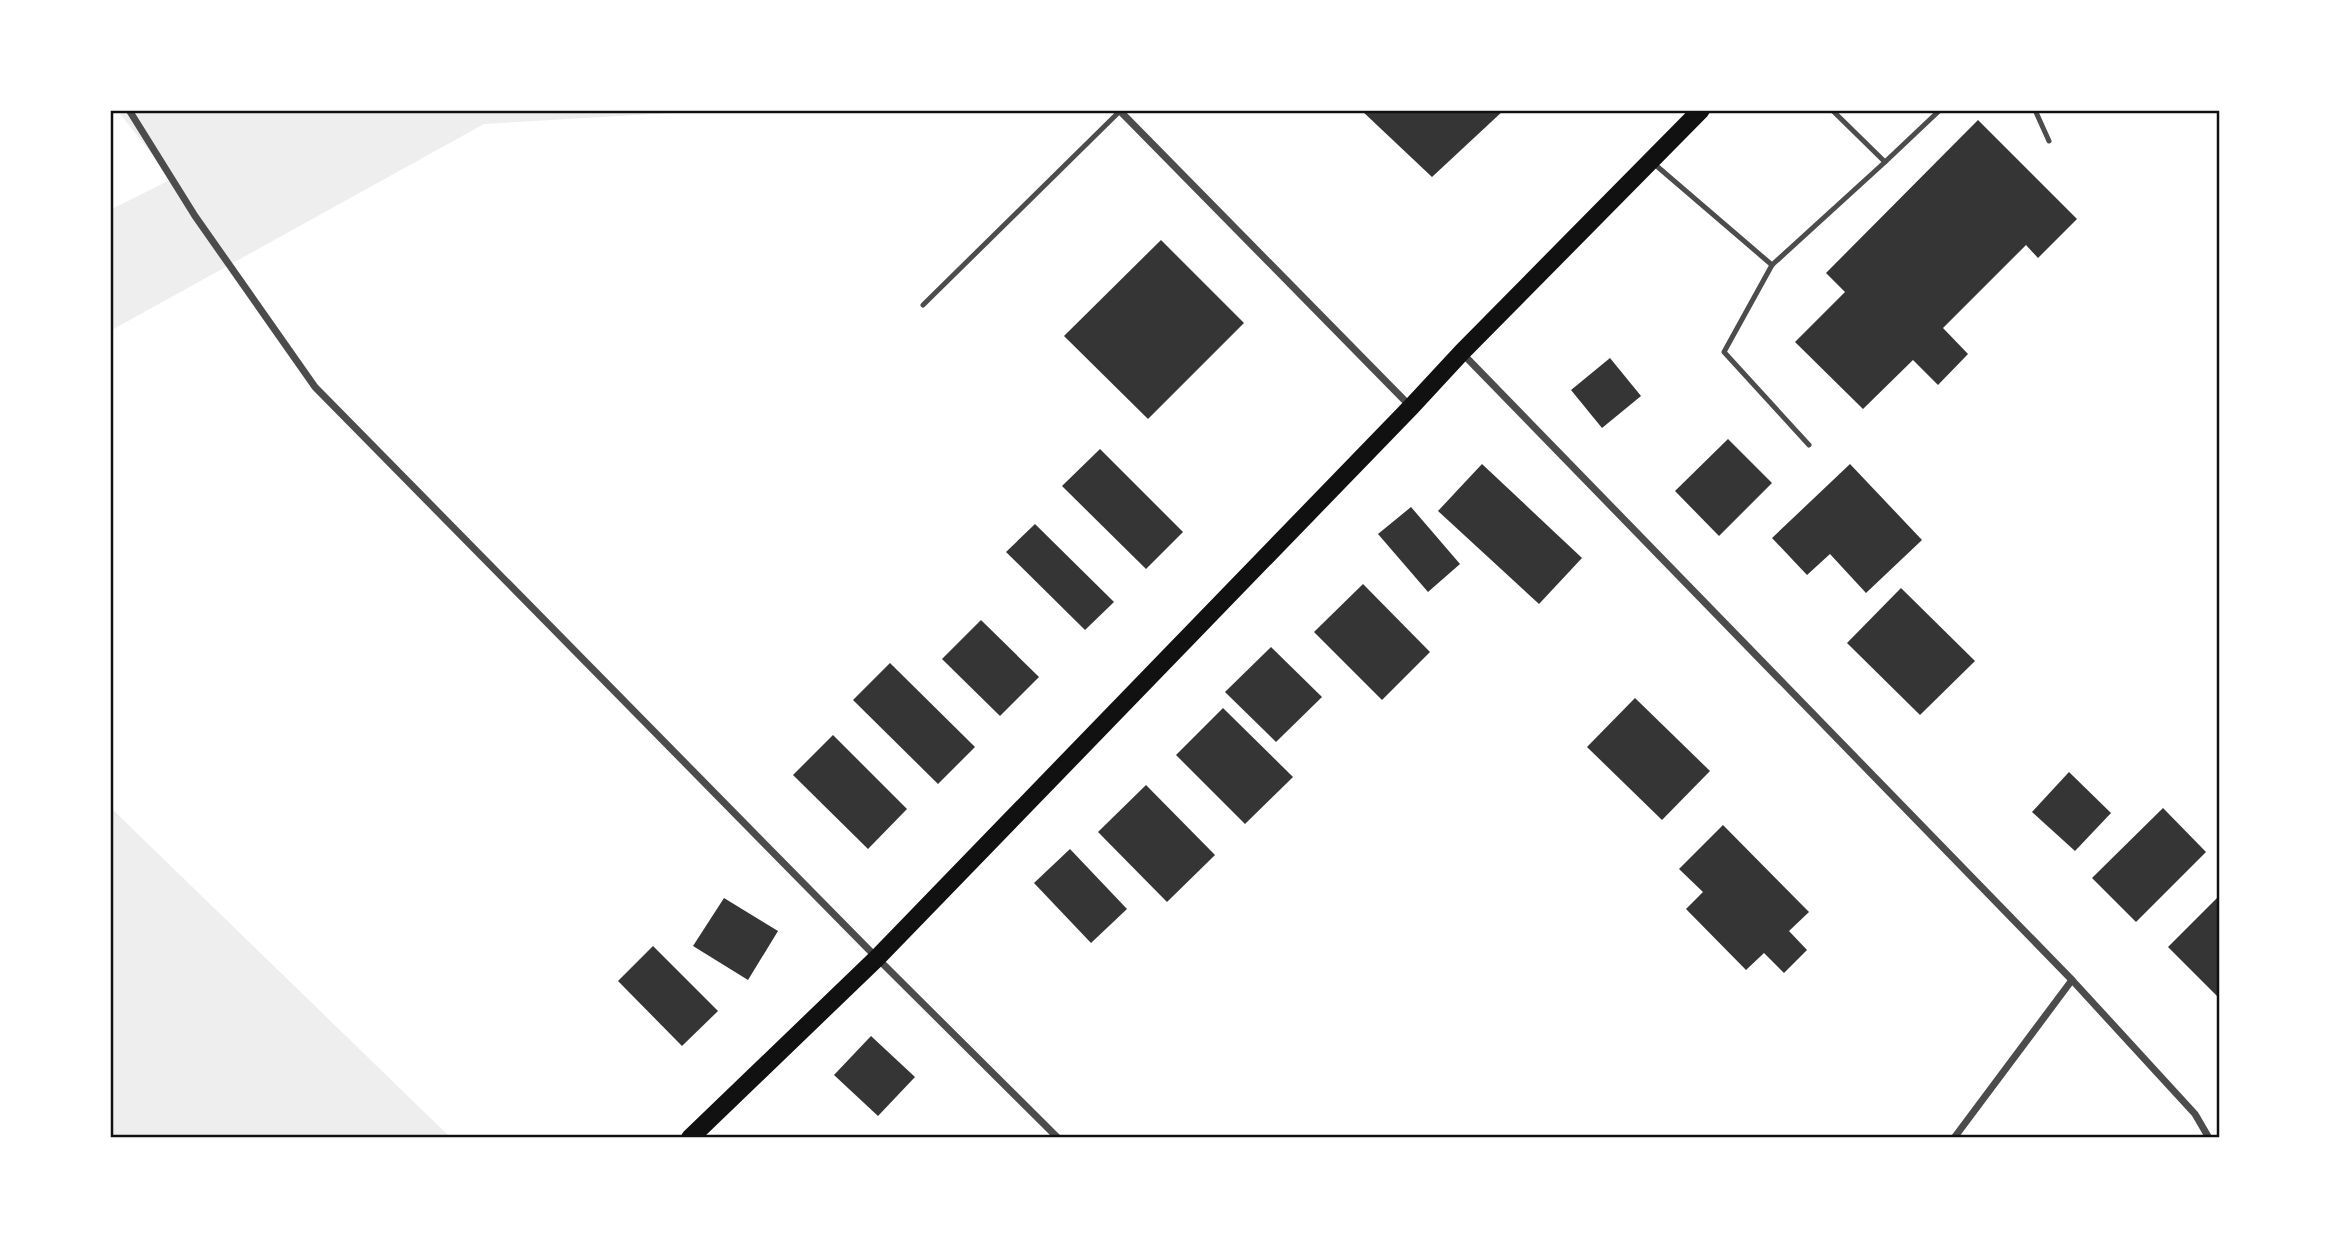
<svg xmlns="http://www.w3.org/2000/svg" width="2330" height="1248" font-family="'Roboto Condensed',sans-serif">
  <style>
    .green { fill: #eee }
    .building { fill: #353535 }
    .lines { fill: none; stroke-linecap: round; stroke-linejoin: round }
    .service { stroke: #4c4c4c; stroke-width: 5 }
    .minor { stroke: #4c4c4c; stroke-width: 7 }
    .primary { stroke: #111; stroke-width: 18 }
    .neatline { fill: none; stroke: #111; stroke-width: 2.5 }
  </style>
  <rect width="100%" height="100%" fill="#fff"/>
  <g class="green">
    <path d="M 125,110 L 721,110 L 484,124 L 110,331 L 110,210 L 172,179 L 120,114 Z"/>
    <path d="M 110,807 L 451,1138 L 110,1138 Z"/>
  </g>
  <g class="building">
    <path d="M 1361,110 L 1504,110 L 1432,177 Z"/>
    <path d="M 1978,120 L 2077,219 L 2038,258 L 2026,245 L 1943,328 L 1968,354 L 1938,385 L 1913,360 L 1863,409 L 1795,342 L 1845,292 L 1826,273 Z"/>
    <path d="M 1161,240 L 1244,323 L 1148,419 L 1064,336 Z"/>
    <path d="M 1610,358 L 1641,396 L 1602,428 L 1571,390 Z"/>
    <path d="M 1728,439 L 1772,483 L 1719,536 L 1675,491 Z"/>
    <path d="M 1100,449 L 1183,532 L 1146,569 L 1062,486 Z"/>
    <path d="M 1482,464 L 1582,558 L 1539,604 L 1438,511 Z"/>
    <path d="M 1850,464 L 1922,540 L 1866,593 L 1830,554 L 1807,575 L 1772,538 Z"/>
    <path d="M 1411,507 L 1460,564 L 1428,592 L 1378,534 Z"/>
    <path d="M 1035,524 L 1114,602 L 1085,630 L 1006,552 Z"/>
    <path d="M 1363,584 L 1430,652 L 1382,700 L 1314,632 Z"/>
    <path d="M 1901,588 L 1975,661 L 1920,715 L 1847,643 Z"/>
    <path d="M 981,620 L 1039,677 L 1000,716 L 942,659 Z"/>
    <path d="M 1271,647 L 1322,697 L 1276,742 L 1225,692 Z"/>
    <path d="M 890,663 L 975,747 L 938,784 L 853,700 Z"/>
    <path d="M 1635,698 L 1710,771 L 1662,820 L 1587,747 Z"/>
    <path d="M 1223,708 L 1293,777 L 1245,824 L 1176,755 Z"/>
    <path d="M 833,735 L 907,809 L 868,849 L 793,775 Z"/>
    <path d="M 2069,772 L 2111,813 L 2075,851 L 2032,812 Z"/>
    <path d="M 1146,785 L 1215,855 L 1167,902 L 1098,832 Z"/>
    <path d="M 2163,808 L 2206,852 L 2136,922 L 2092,878 Z"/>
    <path d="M 1723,825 L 1809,912 L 1789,931 L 1807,950 L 1784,973 L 1764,953 L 1746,970 L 1686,909 L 1703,892 L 1679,869 Z"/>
    <path d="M 1070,849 L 1127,909 L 1091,943 L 1034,883 Z"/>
    <path d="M 2220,895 L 2220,999 L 2168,947 Z"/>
    <path d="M 724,898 L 778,931 L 748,980 L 693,946 Z"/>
    <path d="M 653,946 L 718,1011 L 682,1046 L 618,981 Z"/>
    <path d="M 871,1036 L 915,1077 L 878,1116 L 834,1075 Z"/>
  </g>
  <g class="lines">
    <g class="service">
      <path d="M 2035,110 L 2049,141"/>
      <path d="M 1652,162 L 1772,265 L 1885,162 L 1832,110"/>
      <path d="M 1885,162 L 1940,110"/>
      <path d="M 1772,265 L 1724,352 L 1809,445"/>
      <path d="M 923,305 L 1120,111"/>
    </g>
    <g class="minor">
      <path d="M 129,110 L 195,216 L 315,387 L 877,958 L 1058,1138"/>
      <path d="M 1119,110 L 1411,407"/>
      <path d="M 1462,353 L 2072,980 L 2195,1114 L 2209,1138"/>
      <path d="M 1954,1138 L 2072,980"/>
    </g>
    <path class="primary" d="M 690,1138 L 877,958 L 1411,407 L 1462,352 L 1701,110"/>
  </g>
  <rect width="2330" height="1248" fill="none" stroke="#ffffff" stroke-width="224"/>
  <rect x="112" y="112" width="2106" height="1024" class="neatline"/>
</svg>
